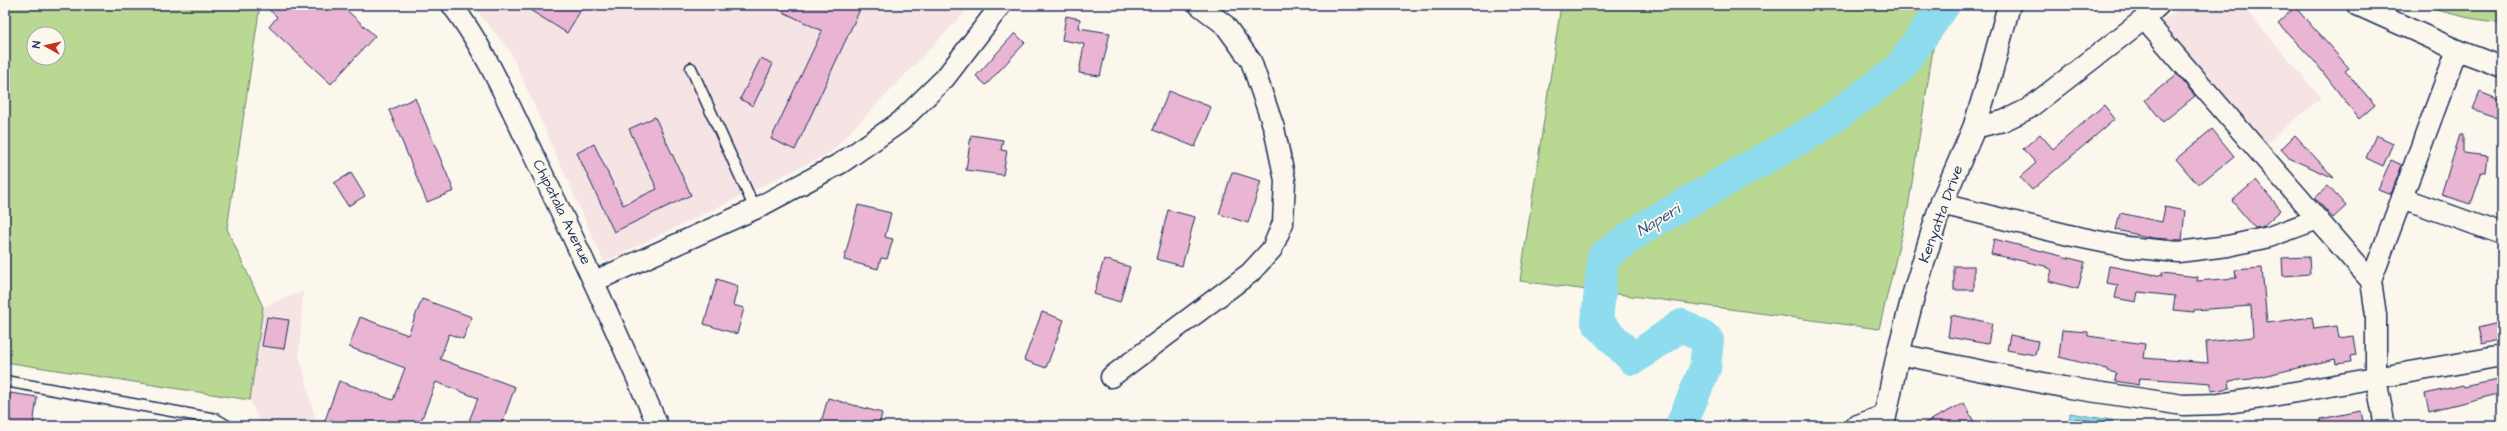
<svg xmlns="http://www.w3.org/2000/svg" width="2507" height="431" font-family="'Architects Daughter',sans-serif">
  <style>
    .built { fill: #f6e3e4 }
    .green { fill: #b9d891; stroke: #6a8478; fill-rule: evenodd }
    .water { fill: #8fdcee; stroke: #6197b4 }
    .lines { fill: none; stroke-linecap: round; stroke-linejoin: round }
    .shore { stroke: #497498; stroke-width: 1 }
    .river { stroke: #8fdcee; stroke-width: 32 }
    .building { fill: #e9b5d2; stroke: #1b2f5e }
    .service-casing { stroke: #1b2f5e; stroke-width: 13 }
    .minor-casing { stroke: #1b2f5e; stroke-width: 23 }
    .secondary-casing { stroke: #1b2f5e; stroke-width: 25 }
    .service { stroke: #fbf7ec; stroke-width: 10 }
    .minor { stroke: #fbf7ec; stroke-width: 20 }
    .secondary { stroke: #fbf7ec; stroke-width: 22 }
    .labels { text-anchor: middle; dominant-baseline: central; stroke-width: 4; stroke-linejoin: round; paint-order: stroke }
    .street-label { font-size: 15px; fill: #1b2f5e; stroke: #fbf7ec }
    .water-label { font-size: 16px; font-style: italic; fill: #385a82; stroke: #fbf7ec }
  </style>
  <rect width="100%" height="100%" fill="#fbf7ec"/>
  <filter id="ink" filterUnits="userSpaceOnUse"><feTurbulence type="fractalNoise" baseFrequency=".025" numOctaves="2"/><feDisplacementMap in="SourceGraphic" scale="8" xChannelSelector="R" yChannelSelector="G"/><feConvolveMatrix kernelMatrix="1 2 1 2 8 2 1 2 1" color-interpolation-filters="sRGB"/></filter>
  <g filter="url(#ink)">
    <g class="built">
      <path d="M 472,5 L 972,5 L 830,153 L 604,262 L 510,51 Z"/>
      <path d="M 2186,5 L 2242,5 L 2321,98 L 2264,145 L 2162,21 Z"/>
      <path d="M 303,291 L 299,354 L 317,426 L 261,426 L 250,400 L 263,307 Z"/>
    </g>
    <g class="green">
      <path d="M 5,5 L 260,5 L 227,229 L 263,307 L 250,400 L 5,362 ZM 34,34 L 58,34 L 58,58 L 34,58 Z"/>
      <path d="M 1561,5 L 1940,5 L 1908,208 L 1879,329 L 1520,281 Z"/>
      <path d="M 2416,5 L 2502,5 L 2502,23 L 2469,18 Z"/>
    </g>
    <path class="water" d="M 2070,413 L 2146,426 L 2069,426 Z"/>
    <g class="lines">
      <path class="shore" d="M 2073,426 L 2076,418 L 2123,426"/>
      <path class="river" d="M 1681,426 L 1705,368 L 1708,340 L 1682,325 L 1633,359 L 1597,322 L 1603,257 L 1646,226 L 1822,126 L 1899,69 L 1944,5"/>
    </g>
    <g class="building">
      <path d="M 264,5 L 341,5 L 375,36 L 331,84 L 269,27 L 277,17 Z"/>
      <path d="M 522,5 L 584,5 L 567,33 Z"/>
      <path d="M 769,5 L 862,5 L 795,150 L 771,139 L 822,31 Z"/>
      <path d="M 2295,7 L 2349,68 L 2345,71 L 2375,105 L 2359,119 L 2315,62 L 2278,23 Z"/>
      <path d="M 1066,16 L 1080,19 L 1079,28 L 1110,33 L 1100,76 L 1079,73 L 1084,44 L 1062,40 Z"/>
      <path d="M 1015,33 L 1025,43 L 986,85 L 976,76 Z"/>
      <path d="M 761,58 L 773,64 L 753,106 L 740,99 Z"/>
      <path d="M 2177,74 L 2195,96 L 2163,122 L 2145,100 Z"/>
      <path d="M 1169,91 L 1211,107 L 1195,147 L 1153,130 Z"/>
      <path d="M 2480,92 L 2502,101 L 2502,120 L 2473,109 Z"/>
      <path d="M 415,98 L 454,191 L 427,202 L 389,110 Z"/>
      <path d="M 2104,105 L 2115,119 L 2032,190 L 2020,177 L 2036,163 L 2023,149 L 2040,134 L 2053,149 Z"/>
      <path d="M 655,117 L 691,195 L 614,232 L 577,153 L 594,144 L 623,205 L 657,189 L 629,129 Z"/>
      <path d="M 2212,129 L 2234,156 L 2198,185 L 2176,159 Z"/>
      <path d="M 971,135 L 1003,140 L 1001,150 L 1007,151 L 1003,175 L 966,170 Z"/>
      <path d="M 2295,135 L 2334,178 L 2289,158 L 2281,149 Z"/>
      <path d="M 2376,135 L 2393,143 L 2383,166 L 2366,158 Z"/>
      <path d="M 2460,135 L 2463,135 L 2463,153 L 2488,156 L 2486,172 L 2482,172 L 2471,204 L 2441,195 Z"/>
      <path d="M 2391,160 L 2402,165 L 2391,194 L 2378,189 Z"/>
      <path d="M 1232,172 L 1261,181 L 1248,223 L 1219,214 Z"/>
      <path d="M 351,173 L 365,196 L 348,206 L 334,183 Z"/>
      <path d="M 2256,180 L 2281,210 L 2262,227 L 2255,228 L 2232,201 Z"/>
      <path d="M 2328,186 L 2346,206 L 2333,218 L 2315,198 Z"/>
      <path d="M 858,205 L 891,213 L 885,237 L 893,239 L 887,259 L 881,258 L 878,269 L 844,260 Z"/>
      <path d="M 2165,207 L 2185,211 L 2182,240 L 2153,238 L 2116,230 L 2120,213 L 2162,222 Z"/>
      <path d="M 1168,210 L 1195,217 L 1182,266 L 1156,259 Z"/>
      <path d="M 1994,239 L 2085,262 L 2078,289 L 2049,281 L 2052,270 L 2045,266 L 1991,254 Z"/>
      <path d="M 2309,257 L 2310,274 L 2283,276 L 2282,258 Z"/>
      <path d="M 1104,259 L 1130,267 L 1120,302 L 1094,294 Z"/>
      <rect x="1954" y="266" width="20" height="24"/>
      <path d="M 2109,266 L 2162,276 L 2162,273 L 2198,277 L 2197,281 L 2236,278 L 2235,270 L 2262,268 L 2267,323 L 2312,317 L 2314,329 L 2337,326 L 2339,338 L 2353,336 L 2356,355 L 2350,356 L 2351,362 L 2336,364 L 2335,359 L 2251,379 L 2229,381 L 2230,388 L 2211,391 L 2211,383 L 2140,378 L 2139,385 L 2115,381 L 2116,373 L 2107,371 L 2107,369 L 2059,357 L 2062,330 L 2088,332 L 2088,336 L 2145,344 L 2143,358 L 2208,363 L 2206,342 L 2253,337 L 2251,306 L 2194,310 L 2194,312 L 2173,310 L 2175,296 L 2138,292 L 2136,302 L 2115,298 L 2118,285 L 2106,283 Z"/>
      <path d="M 717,279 L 738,286 L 733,305 L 744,308 L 737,334 L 704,324 Z"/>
      <path d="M 422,299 L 472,317 L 463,339 L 449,334 L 440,359 L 515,387 L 501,426 L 467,426 L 478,398 L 436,382 L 419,426 L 323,426 L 339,381 L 393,400 L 405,368 L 349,347 L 360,317 L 408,335 Z"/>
      <path d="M 1042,312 L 1064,320 L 1046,368 L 1024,360 Z"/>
      <path d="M 1951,315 L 1992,323 L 1988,344 L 1948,337 Z"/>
      <path d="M 267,317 L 289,320 L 284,349 L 262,346 Z"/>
      <path d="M 2502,322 L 2502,339 L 2482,344 L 2478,328 Z"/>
      <path d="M 2010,335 L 2038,341 L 2035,355 L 2007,350 Z"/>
      <path d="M 2502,379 L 2502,393 L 2429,411 L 2425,394 L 2463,385 L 2464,387 Z"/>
      <path d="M 10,393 L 37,397 L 33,426 L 5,426 Z"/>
      <path d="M 828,398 L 882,413 L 879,426 L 820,426 Z"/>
      <path d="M 1964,403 L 1976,426 L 1919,426 Z"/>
      <path d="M 2361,411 L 2364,426 L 2320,426 L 2320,419 Z"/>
    </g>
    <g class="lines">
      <g class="service-casing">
        <g id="service">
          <path d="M 691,68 L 755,209"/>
          <path d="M 5,381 L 216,419 L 228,426"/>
        </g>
      </g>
      <g class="minor-casing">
        <g id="minor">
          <path d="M 452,5 C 486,50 508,103 533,154 C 577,244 618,334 658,426"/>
          <path d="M 2357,5 L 2457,50 L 2502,67"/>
          <path d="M 2144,19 L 2371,281"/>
          <path d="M 1974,128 L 2003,121 L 2028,109 L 2144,19 L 2159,5"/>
          <path d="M 2402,198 L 2502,234"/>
          <path d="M 1941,204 L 2073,236 L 2127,247 L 2178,252 L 2228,246 L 2269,237 L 2318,219"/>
          <path d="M 595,281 L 755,209 L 841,163 L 900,122 L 945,78 L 1001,5"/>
          <path d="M 1898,354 L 2063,387 L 2183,405 L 2219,404 L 2261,398 L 2502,356"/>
          <path d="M 1111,377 L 1250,273 L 1272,249 L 1283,223 L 1285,180 L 1274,128 L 1251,61 L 1225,25 L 1199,5"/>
          <path d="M 1855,426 L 1885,415"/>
          <path d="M 2385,426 L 2376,379 L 2376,315 L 2371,281 L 2457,50"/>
        </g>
      </g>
      <g class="secondary-casing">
        <path id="secondary" d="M 1883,426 L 1898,354 L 1914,293 L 1941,204 L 1974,128 L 1989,80 L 2009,5"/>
      </g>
      <use href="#service" class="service"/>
      <use href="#minor" class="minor"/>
      <use href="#secondary" class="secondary"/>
    </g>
  </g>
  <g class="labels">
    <g class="street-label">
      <text transform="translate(562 212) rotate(64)">Chipatala Avenue</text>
      <text transform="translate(1941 214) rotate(-70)">Kenyatta Drive</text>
    </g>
    <g class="water-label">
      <text transform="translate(1658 220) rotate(-31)">Naperi</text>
    </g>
  </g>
  <rect width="2507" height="431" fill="none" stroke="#fbf7ec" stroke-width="20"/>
  <rect x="10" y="10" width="2487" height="411" fill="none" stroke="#1b2f5e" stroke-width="1.5" filter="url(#ink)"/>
  <g transform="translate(46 46) rotate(278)"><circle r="19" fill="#fbf7ec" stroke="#a1a7b3"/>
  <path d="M0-3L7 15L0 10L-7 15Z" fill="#c8321e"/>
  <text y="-6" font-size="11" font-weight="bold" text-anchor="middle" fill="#1b2f5e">N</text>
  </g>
</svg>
